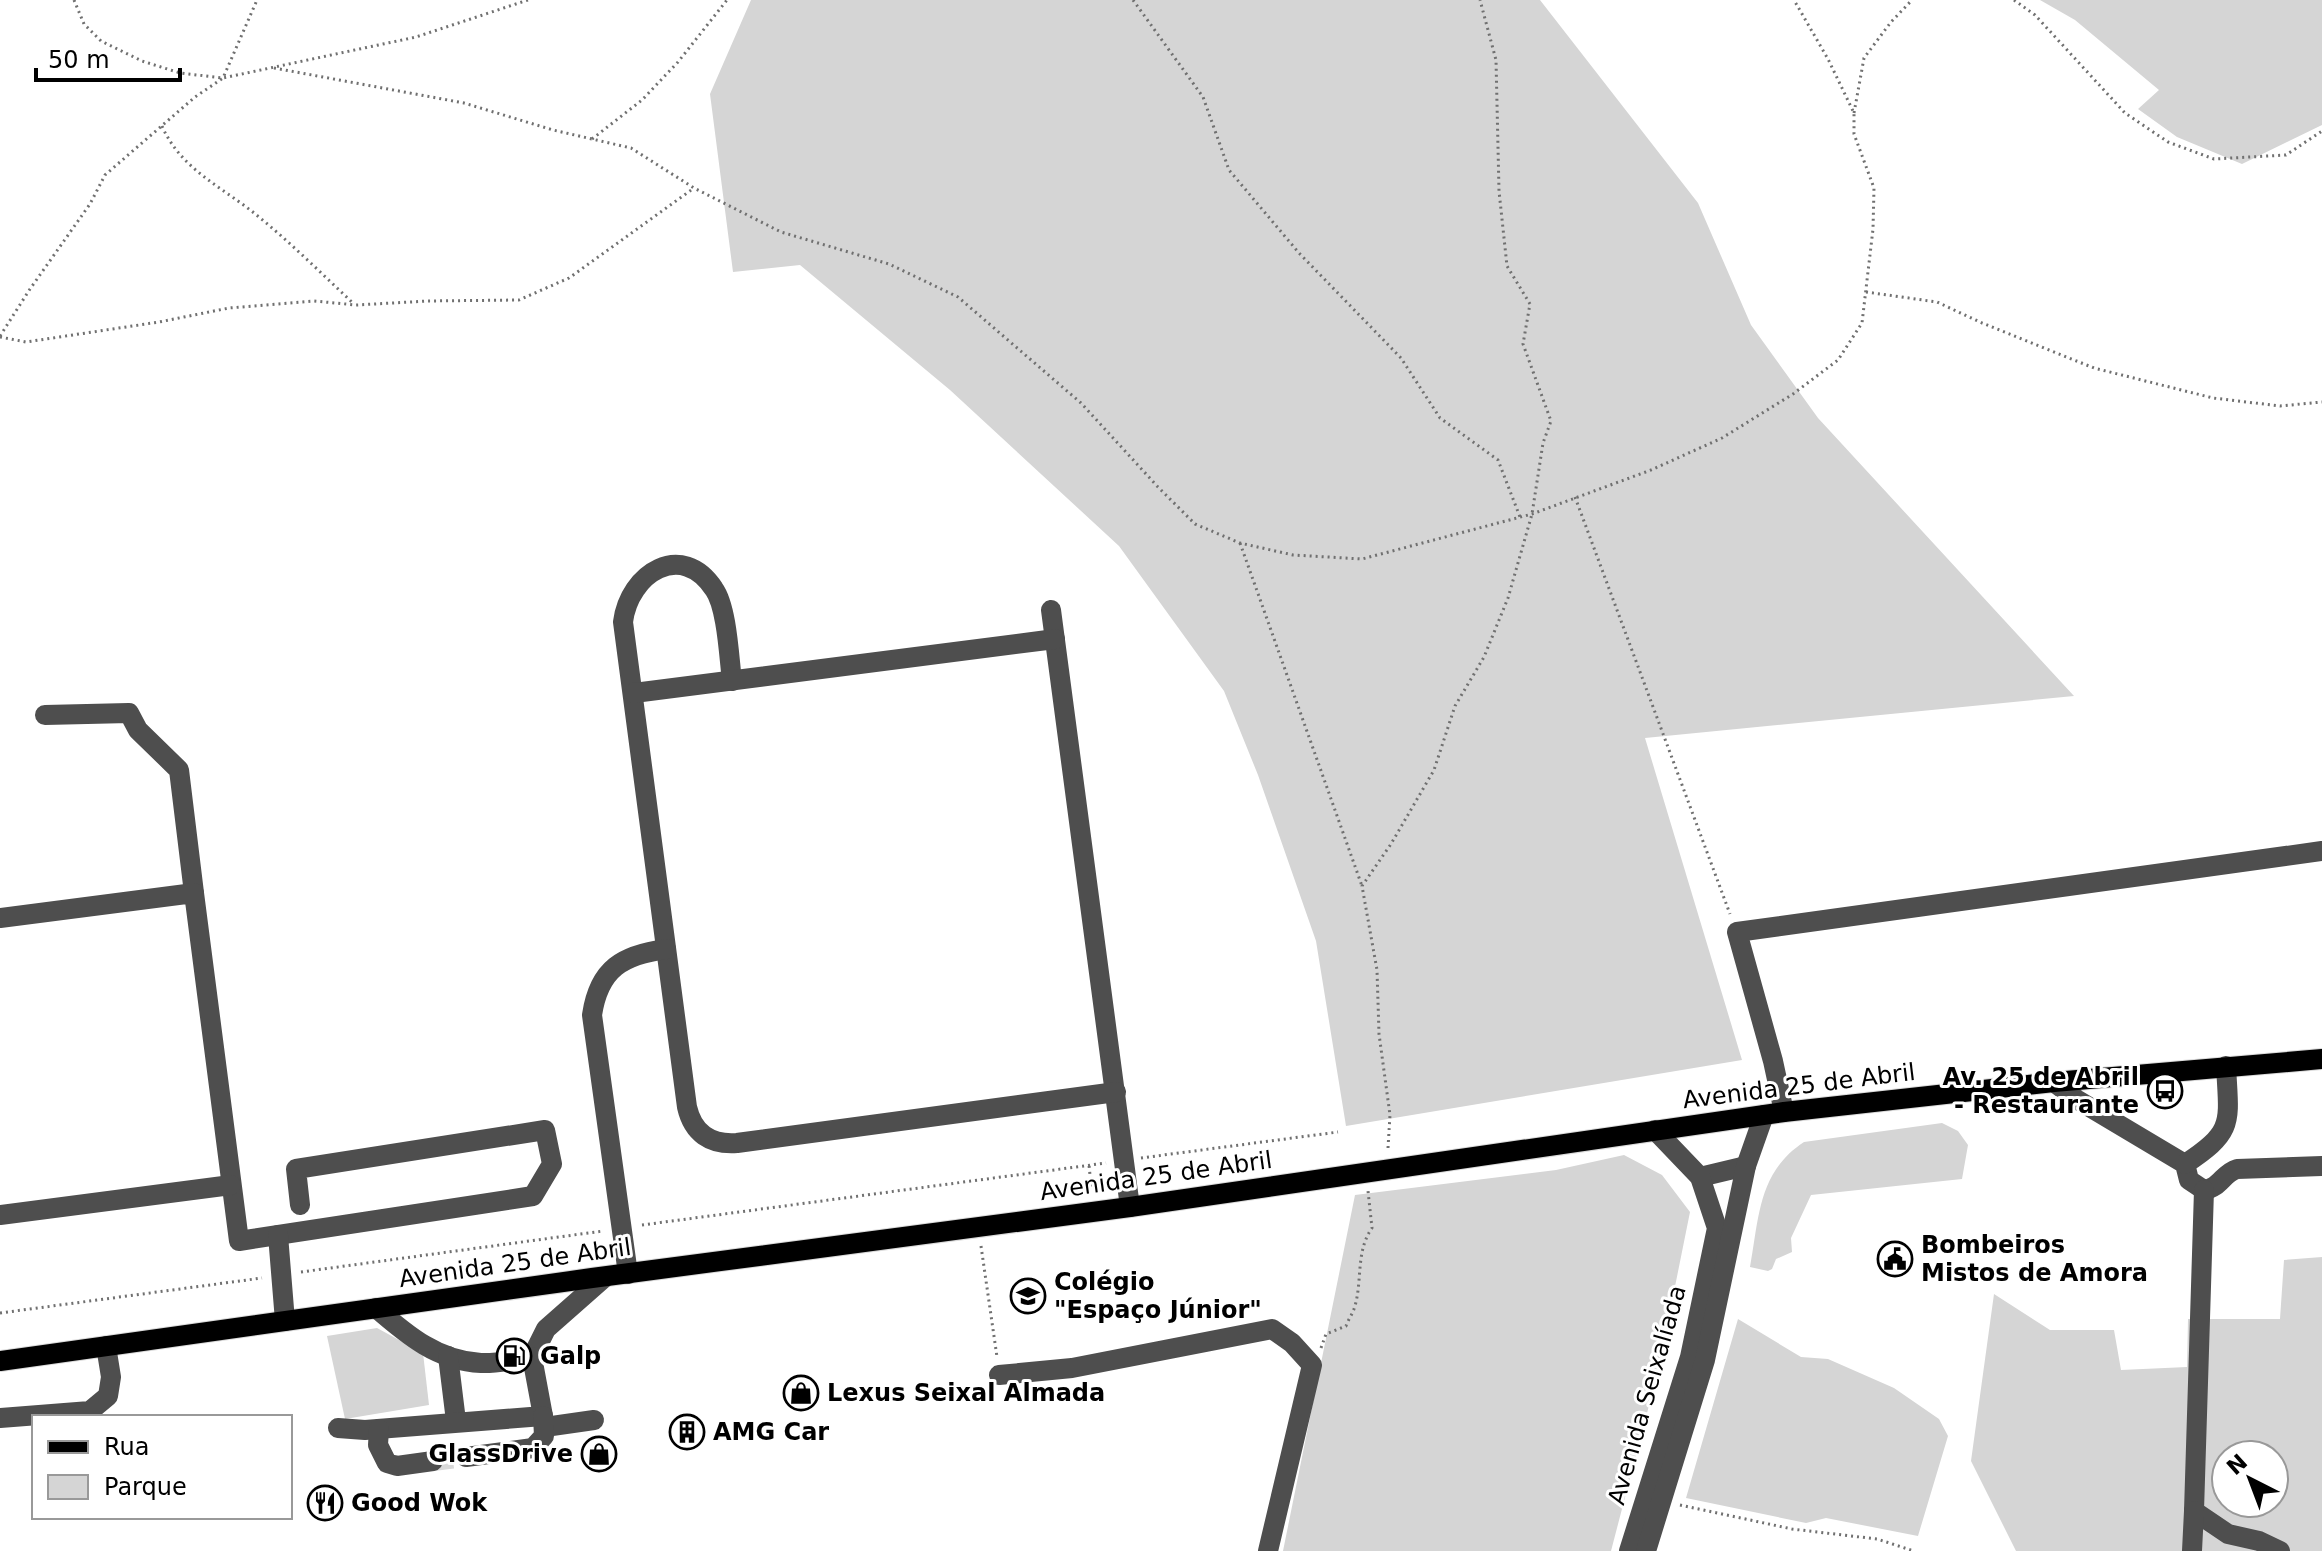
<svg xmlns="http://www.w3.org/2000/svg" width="2322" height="1551" font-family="'DejaVu Sans',sans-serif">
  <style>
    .green { fill: #d5d5d5; fill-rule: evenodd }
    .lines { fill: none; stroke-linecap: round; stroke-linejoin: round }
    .minor-tunnel { stroke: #d9d9d9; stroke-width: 20; stroke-dasharray: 20 10; stroke-linecap: butt }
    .major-casing { stroke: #dbdbdb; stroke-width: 22 }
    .path { stroke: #707070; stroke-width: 3; stroke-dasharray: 2 4; stroke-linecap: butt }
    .minor { stroke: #4e4e4e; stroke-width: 20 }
    .major { stroke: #000; stroke-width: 20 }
    .labels { text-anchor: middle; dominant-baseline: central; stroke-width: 6; stroke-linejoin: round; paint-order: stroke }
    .poi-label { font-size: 24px; font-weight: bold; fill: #000; stroke: #fff; text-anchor: start }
    .street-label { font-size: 24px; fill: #000; stroke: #fff }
  </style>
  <rect width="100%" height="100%" fill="#fff"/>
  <g class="green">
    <path d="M 751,0 L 1540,0 L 1698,203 L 1751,325 L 1818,418 L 2074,696 L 1645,738 L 1742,1060 L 1346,1126 L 1316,941 L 1258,775 L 1224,691 L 1119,546 L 950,390 L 800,265 L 733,272 L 710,94 Z"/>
    <path d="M 2040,0 L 2322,0 L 2322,125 L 2242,164 L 2177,137 L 2138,109 L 2159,90 L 2075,20 Z"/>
    <path d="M 1942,1123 L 1958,1131 L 1968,1145 L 1962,1179 L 1811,1195 L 1791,1238 L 1792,1252 L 1776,1259 L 1772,1269 L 1768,1271 L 1750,1267 C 1759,1218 1758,1172 1804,1142 Z"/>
    <path d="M 1624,1155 L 1662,1175 L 1690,1212 L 1658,1371 L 1611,1551 L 1283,1551 L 1355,1195 L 1556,1170 Z"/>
    <path d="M 2322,1257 L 2322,1551 L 2016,1551 L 1971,1461 L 1994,1294 L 2050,1330 L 2114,1330 L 2121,1370 L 2187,1367 L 2188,1319 L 2280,1319 L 2284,1260 ZM 2226,1455 L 2274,1455 L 2274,1503 L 2226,1503 Z"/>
    <path d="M 1738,1319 L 1801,1357 L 1828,1359 L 1894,1388 L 1939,1419 L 1948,1436 L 1918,1536 L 1826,1518 L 1806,1523 L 1686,1498 Z"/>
    <path d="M 377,1328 L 423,1353 L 429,1405 L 345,1419 L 327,1336 Z"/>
  </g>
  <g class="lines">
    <path class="minor-tunnel" d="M 433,1461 L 466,1457"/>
    <g class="major-casing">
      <path id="major" d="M 0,1361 L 592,1278 L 1130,1207 L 1784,1112 L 2054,1082 L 2322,1059"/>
    </g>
    <g class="path">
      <path d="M 74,0 L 84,24 L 101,41 L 142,61 L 180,73 L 223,78 L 416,37 L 528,0"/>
      <path d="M 1133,0 L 1203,97 L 1229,170 L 1299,253 L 1401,358 L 1440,418 L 1498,460 L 1520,517"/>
      <path d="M 2014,0 L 2035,15 L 2125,113 L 2168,142 L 2214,159 L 2286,155 L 2322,131"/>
      <path d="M 274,68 L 464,103 L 553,130 L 631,148 L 694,188 L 781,232 L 889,264 L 958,297 L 1081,403 L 1158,487 L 1195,524 L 1240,543 L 1293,555 L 1362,559 L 1532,514 L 1651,470 L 1722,438 L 1793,394 L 1838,360 L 1862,323 L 1873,229 L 1874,188 L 1854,134 L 1854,113 L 1828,59 L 1794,0"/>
      <path d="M 1854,113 L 1864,58 L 1891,22 L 1912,0"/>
      <path d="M 162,126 C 181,170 223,187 259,217 C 292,244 323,275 354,304"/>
      <path d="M 592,139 L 642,100 L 678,62 L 727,0"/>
      <path d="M 1866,292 L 1937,302 L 1982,323 L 2094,368 L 2213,398 L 2280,406 L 2322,402"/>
      <path d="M 0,336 L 30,289 L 90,204 L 105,175 L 195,97 L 223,78 L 257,0"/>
      <path d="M 0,337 L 26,342 L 159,322 L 229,308 L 314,301 L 356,305 L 428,301 L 519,300 L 569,278 L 694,188"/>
      <path d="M 1575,497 L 1730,914"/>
      <path d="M 1240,543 L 1362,886"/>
      <path d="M 1388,1148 L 1390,1115 L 1379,1034 L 1377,970 L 1362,886 L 1391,844 L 1434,770 L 1455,706 L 1484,657 L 1508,598 L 1532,514 L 1543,443 L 1551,421 L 1523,344 L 1530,304 L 1507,266 L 1499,191 L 1496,60 L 1480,0"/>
      <path d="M 1141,1158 L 1338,1132"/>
      <path d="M 1081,1193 L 1091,1185 L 1089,1165"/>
      <path d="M 642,1225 L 1106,1163"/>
      <path d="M 981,1246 L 997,1357"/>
      <path d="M 301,1272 L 603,1231"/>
      <path d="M 0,1313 L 262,1278"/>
      <path d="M 1321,1348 L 1326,1334 L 1346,1326 C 1348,1320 1352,1315 1354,1309 C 1363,1283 1355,1252 1372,1228 L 1368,1191"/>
      <path d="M 1680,1505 L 1792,1529 L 1877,1539 L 1914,1551"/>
    </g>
    <g class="minor">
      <path d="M 1051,610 L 1130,1207"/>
      <path d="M 732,681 C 729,657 727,607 714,589 C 682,540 629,573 623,622 L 687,1107 C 693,1133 710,1145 737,1143 L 1116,1092"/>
      <path d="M 634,693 L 1055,639"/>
      <path d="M 45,715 L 129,713 L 138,730 L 179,770 L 194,893"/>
      <path d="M 0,918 L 194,893 L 239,1241 L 533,1196 L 552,1164 L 545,1130 L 296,1169 L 300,1205"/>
      <path d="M 2054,1082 L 2076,1099 L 2185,1164 L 2189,1180 L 2204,1190 C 2220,1188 2223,1173 2237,1169 L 2322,1166"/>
      <path d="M 1784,1112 L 1773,1061 L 1737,932 L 2322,851"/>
      <path d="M 2185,1164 C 2235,1131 2229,1123 2226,1066"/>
      <path d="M 1700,1177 L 1746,1166"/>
      <path d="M 2204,1190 L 2194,1511 L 2228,1534 L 2259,1541 L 2280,1551"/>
      <path d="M 0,1215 L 231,1185"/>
      <path d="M 278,1235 L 285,1321"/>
      <path d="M 628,1274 L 592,1015 C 599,968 623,955 666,949"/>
      <path d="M 376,1308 C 407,1335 438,1361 481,1363 C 498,1364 516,1359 532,1357 L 546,1329 L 605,1277"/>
      <path d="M 448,1356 L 456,1421"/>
      <path d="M 999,1375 L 1072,1368 L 1272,1329 L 1292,1343 L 1312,1365 L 1268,1551"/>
      <path d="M 0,1418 L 90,1411 L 108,1396 L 111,1377 L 106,1346"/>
      <path d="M 545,1427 L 594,1420"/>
      <path d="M 338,1428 L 365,1430 L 543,1416 L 532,1357"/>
      <path d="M 379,1429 L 378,1445 L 387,1463 L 397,1466 L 433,1461"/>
      <path d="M 466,1457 L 533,1448 L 544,1436 L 543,1416"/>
      <path d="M 1629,1551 L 1690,1357 L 1717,1228 L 1700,1177 L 1655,1130"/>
      <path d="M 1646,1551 L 1705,1360 L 1746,1166 L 1764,1115"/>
      <path d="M 2192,1551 L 2194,1511"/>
    </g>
    <use href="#major" class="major"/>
  </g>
  <defs>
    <g id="bus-ring" transform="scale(1.8)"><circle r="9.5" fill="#fff" stroke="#000" stroke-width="1.5"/><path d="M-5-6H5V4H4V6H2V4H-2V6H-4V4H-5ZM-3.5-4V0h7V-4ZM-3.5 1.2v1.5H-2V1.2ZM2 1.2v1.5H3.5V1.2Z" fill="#000"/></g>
    <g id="civic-ring" transform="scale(1.8)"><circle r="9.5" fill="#fff" stroke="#000" stroke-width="1.5"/><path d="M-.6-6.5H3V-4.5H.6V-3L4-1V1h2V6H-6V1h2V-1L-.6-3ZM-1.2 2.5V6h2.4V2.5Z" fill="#000"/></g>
    <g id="school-ring" transform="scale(1.8)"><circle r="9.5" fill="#fff" stroke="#000" stroke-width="1.5"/><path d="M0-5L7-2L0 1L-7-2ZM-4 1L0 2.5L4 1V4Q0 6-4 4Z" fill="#000"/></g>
    <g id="fuel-ring" transform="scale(1.8)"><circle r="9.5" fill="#fff" stroke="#000" stroke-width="1.5"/><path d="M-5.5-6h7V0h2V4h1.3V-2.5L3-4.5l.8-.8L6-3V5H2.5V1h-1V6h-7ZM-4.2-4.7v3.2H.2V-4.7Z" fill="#000"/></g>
    <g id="shop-ring" transform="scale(1.8)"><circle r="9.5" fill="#fff" stroke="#000" stroke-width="1.5"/><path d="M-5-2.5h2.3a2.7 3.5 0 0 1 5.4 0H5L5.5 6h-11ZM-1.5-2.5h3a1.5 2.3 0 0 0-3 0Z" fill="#000"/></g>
    <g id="building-ring" transform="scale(1.8)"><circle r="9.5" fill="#fff" stroke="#000" stroke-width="1.5"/><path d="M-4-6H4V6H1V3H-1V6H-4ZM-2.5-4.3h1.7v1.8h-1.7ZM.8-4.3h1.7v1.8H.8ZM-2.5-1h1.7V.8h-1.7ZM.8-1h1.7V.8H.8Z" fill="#000"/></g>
    <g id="restaurant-ring" transform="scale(1.8)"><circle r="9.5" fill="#fff" stroke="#000" stroke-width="1.5"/><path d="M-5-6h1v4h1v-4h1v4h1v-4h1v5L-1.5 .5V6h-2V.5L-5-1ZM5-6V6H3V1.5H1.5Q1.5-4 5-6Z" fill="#000"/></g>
  </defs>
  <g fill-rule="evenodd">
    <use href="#bus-ring" x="2165" y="1091"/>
    <use href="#civic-ring" x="1895" y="1259"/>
    <use href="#school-ring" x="1028" y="1296"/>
    <use href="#fuel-ring" x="514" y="1356"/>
    <use href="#shop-ring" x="801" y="1393"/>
    <use href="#building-ring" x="687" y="1432"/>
    <use href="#shop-ring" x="599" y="1454"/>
    <use href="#restaurant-ring" x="325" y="1503"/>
  </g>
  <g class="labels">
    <g class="poi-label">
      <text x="2139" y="1077" text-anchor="end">Av. 25 de Abril<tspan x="2139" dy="28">- Restaurante</tspan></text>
      <text x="1921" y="1245">Bombeiros<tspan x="1921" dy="28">Mistos de Amora</tspan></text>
      <text x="1054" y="1282">Colégio<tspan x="1054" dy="28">"Espaço Júnior"</tspan></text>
      <text x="540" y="1356">Galp</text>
      <text x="827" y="1393">Lexus Seixal Almada</text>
      <text x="713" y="1432">AMG Car</text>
      <text x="573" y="1454" text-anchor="end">GlassDrive</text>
      <text x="351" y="1503">Good Wok</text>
    </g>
    <g class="street-label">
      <text transform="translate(1799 1086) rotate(-7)">Avenida 25 de Abril</text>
      <text transform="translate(1156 1176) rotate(-8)">Avenida 25 de Abril</text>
      <text transform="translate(515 1263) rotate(-8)">Avenida 25 de Abril</text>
      <text transform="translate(1647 1395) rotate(-74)">Avenida Seixalíada</text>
    </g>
  </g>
  <rect x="32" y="1415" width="260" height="104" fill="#ffffff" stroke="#999999" stroke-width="2"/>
  <rect x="48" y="1441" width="40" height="12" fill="#000000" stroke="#999999" stroke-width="2"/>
  <text x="104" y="1455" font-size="24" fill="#000000">Rua</text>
  <rect x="48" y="1475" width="40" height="24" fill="#d5d5d5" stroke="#999999" stroke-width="2"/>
  <text x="104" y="1495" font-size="24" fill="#000000">Parque</text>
  <g transform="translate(2250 1479) rotate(318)"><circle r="38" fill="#ffffff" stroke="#999999" stroke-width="2"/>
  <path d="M0-6L14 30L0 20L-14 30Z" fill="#000000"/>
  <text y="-12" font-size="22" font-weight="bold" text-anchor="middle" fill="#000000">N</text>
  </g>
  <path d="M36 68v12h144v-12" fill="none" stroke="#000000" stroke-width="4"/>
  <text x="48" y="68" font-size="24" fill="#000000" stroke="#ffffff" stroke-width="6" paint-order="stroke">50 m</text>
</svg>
